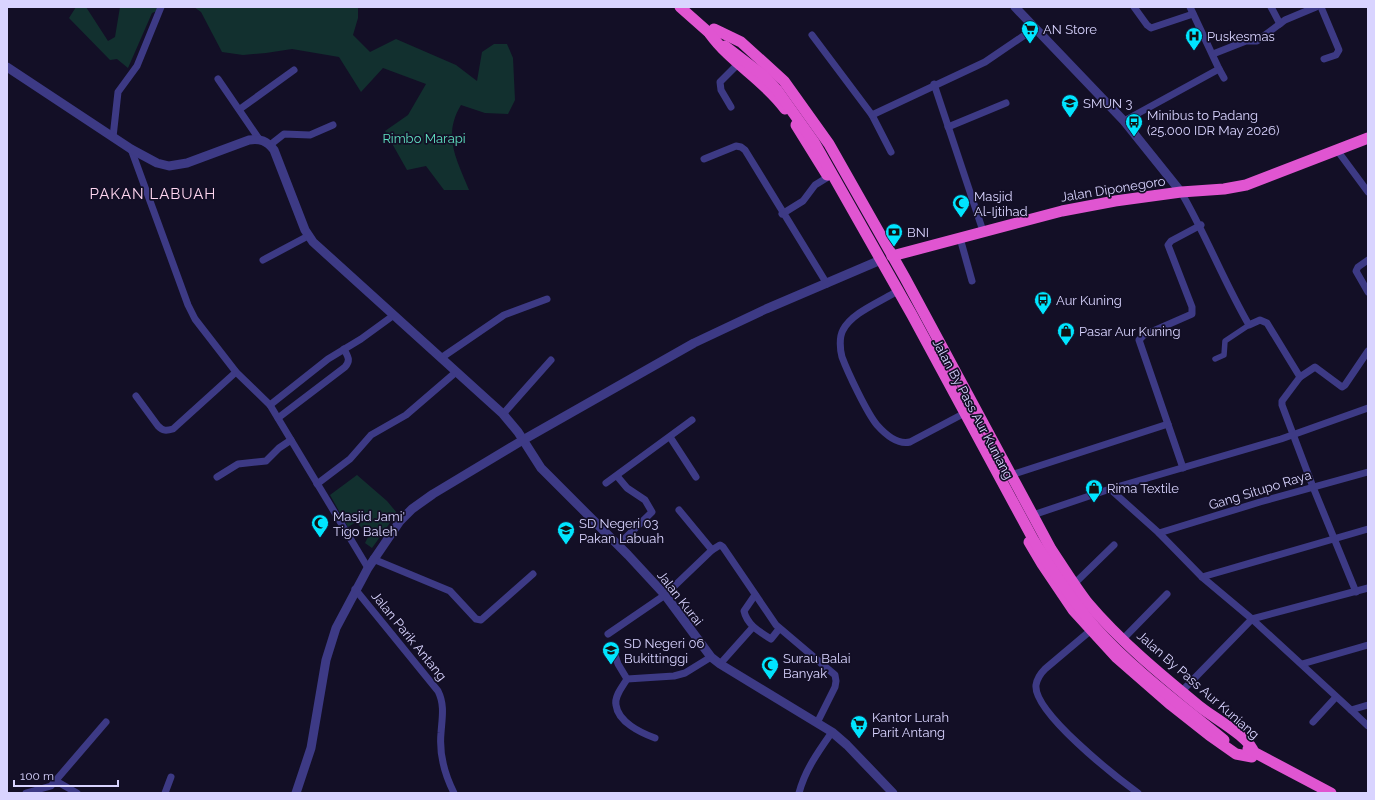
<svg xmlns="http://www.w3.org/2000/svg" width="1375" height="800" font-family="Raleway,sans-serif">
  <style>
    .green { fill: #12302f }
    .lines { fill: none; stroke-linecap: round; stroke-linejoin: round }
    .pedestrian { stroke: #3d3a85; stroke-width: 5.5 }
    .minor { stroke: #3d3a85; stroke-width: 7 }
    .tertiary { stroke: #3d3a85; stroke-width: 9 }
    .trunk { stroke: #e055d1; stroke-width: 11 }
    .trunk-bridge { stroke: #e055d1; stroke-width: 11 }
    .labels { text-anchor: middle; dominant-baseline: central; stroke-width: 3.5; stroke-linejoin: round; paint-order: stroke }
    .poi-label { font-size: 13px; fill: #d9d4ff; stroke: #130f26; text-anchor: start }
    .park-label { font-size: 13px; fill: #5fe0c0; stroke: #130f26 }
    .street-label { font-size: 13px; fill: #d9d4ff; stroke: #130f26 }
    .quarter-label { font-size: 15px; letter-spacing: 1px; fill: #ffd6f0; stroke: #130f26 }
  </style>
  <rect width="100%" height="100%" fill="#130f26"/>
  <g class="green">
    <path d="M 76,7 L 86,7 L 108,41 L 115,37 L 120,7 L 168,7 L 152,13 L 128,68 L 117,59 L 110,60 L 69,18 Z"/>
    <path d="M 194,7 L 358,7 L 358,18 L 353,35 L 370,52 L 396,39 L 456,65 L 477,81 L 482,52 L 494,44 L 507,44 L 513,58 L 515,100 L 508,114 L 485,113 L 461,105 C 442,136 457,160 469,190 L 444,190 L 426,166 L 407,170 L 385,131 L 408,115 L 426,84 L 383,68 L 361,92 L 339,57 L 292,49 L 266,53 L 243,55 L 222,52 L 201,12 Z"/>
    <path d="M 357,475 L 387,501 L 397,513 L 372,548 L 365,543 L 369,535 L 356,522 L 348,527 L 330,495 Z"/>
  </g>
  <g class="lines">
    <path class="pedestrian" d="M 1215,359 L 1224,355 L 1225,341 L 1249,325"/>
    <g class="minor">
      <path d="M 1134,7 L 1147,25 L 1151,28 L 1193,14"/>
      <path d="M 1190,7 L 1219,69"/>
      <path d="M 1271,7 L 1280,24"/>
      <path d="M 1321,7 L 1339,50 L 1336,55 L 1324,59"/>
      <path d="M 812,35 L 872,115 L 891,152"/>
      <path d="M 1213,54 L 1246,41 L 1257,41 L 1285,20 L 1316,7"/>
      <path d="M 218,79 L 259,139"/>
      <path d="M 934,84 L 983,231"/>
      <path d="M 731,107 L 721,90 L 720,82 L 739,63"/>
      <path d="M 240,109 L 294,70"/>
      <path d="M 872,115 L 985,62 L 1035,28"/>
      <path d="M 1124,121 L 1219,69 L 1224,78"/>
      <path d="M 948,127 L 1006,103"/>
      <path d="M 113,137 L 118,92 L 137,66 L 161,7"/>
      <path d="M 270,145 L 284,134 L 310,135 L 333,125"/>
      <path d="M 131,149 L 188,305 L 195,319 L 236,372 L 270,405 L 368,568"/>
      <path d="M 1337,150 L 1368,192"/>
      <path d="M 704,159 L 736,146 L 741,147 L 745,150 L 827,284"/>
      <path d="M 1181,192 C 1206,235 1224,282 1249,325 L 1260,320 L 1267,323 L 1300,377 L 1282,401 L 1282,405 L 1313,487 L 1356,592"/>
      <path d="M 782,214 L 803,201 L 815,185 L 828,177"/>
      <path d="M 960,238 L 972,281"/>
      <path d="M 263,260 L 308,236"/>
      <path d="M 1368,260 L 1358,267 L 1356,271 L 1368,292"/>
      <path d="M 894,293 C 878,303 852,313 843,330 C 839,337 840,350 842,357 C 848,373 867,413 877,425 C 885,434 898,445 910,442 L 961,415"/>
      <path d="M 441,358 L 504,315 L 547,299"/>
      <path d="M 1300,377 L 1315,367 L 1342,387 L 1345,385 L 1368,351"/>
      <path d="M 136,396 L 158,426 C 163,431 166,431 173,429 L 236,372"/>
      <path d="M 270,405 L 328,359 L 361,339 L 394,315"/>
      <path d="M 503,414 L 551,360"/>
      <path d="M 278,418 L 345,367 C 351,360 348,357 344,349"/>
      <path d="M 670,437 L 696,477"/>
      <path d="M 1183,468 L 1139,340 L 1144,335 L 1192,314 L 1192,307 L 1168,245 L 1171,241 L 1201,225"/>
      <path d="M 1011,475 L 1168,424"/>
      <path d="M 617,476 L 627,488 L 645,500 L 652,512 L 618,545"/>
      <path d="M 217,477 L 238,464 L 266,461 L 279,448 L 291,440"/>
      <path d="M 606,483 L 692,420"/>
      <path d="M 317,484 L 350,459 L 371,435 L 406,415 L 456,372"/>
      <path d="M 1110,489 L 1159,533 L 1260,502 L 1368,472"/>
      <path d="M 679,510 L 712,550"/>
      <path d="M 1033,515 L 1110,489 L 1281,439 L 1368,408"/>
      <path d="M 1159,533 L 1202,577 L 1252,619 L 1351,710 L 1368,705"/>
      <path d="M 373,559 L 450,591 L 476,619 L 481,620 L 533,574"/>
      <path d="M 1202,577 L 1368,529"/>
      <path d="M 1074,584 L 1114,545"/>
      <path d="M 355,589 L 438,691 C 445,705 442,718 441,733 C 439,754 445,775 454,793"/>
      <path d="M 755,595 L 744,611 C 747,625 760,632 771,639 L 779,629"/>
      <path d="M 1090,631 L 1045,669 C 1041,673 1037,679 1036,685 C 1033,712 1116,777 1138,793"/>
      <path d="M 608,634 L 665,595 L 712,550 L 720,545 L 723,547 L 776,625 L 835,675 L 836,681 L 835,687 L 817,723"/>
      <path d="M 1123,639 L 1167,594"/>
      <path d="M 613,649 L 618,664 L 627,679 C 623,686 614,696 616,705 C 618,722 641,733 655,738"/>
      <path d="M 720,664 L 753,627"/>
      <path d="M 1302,664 L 1368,645"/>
      <path d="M 627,679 L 674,676 L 685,673 L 711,657"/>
      <path d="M 1182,691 L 1252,619 L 1368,588"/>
      <path d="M 1351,710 L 1368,726"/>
      <path d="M 1313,722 L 1336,697"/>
      <path d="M 56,781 L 77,793"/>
      <path d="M 26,793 L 51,786 L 106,722"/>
      <path d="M 165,793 L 171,777"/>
      <path d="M 799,793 C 805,770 818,752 832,732"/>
    </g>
    <g class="tertiary">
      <path d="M 1015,7 L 1124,121 L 1181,192"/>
      <path d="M 7,67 L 131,149 L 157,163 L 169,166 L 187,163 L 249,140 C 260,138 267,141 274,150 L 305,230 L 313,242 L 503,414 L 518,432 L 541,468 L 628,555 L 665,595 L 711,657 L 720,664 L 832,732 L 847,745 L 893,793"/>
      <path d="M 296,793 L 311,748 L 326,660 L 336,628 L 368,568 L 400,521 L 412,509 L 433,494 L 523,440 L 694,343 L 766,309 L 876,262"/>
    </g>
    <g class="trunk">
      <path d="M 680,7 L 715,38"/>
      <path d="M 714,29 L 741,42 L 784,81 L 829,144 L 905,278 L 1051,549 C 1063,567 1074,585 1087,602 C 1120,641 1160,674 1199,706 C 1212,717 1250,737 1254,753"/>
      <path d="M 710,34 C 731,63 764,80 785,109"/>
      <path d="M 796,125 L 827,175"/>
      <path d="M 892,256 L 1062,211 L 1115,201 L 1181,192 L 1224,189 L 1246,185 L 1368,138"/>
      <path d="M 1029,542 L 1042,564 L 1073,610 L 1116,657 L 1171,705 L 1209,735 L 1236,754 L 1252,757"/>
      <path d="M 1248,749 L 1331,793"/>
    </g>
    <path class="trunk-bridge" d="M 725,46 L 764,76 L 777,90 L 814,142 L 912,315 L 1033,539 C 1052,570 1071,599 1094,626 C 1132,669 1180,704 1224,740"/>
  </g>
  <defs>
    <g id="supermarket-pin" transform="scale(0.9)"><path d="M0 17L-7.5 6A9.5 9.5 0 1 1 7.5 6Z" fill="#00e5ff" stroke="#130f26"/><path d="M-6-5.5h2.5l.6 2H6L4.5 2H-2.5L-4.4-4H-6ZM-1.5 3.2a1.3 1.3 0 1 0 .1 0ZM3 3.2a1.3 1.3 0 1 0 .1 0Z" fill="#111"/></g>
    <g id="hospital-pin" transform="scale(0.9)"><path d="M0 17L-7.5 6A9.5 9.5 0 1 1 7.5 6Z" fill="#00e5ff" stroke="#130f26"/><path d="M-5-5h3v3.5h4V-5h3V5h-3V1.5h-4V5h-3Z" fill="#111"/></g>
    <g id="school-pin" transform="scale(0.9)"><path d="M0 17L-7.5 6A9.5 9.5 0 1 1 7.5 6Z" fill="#00e5ff" stroke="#130f26"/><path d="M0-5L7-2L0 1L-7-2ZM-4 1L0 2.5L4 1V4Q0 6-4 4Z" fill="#111"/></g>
    <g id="bus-pin" transform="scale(0.9)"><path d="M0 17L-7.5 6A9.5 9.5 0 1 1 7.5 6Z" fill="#00e5ff" stroke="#130f26"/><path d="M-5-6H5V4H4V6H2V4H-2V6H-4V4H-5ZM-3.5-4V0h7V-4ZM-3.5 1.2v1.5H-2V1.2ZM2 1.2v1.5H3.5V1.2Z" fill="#111"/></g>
    <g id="mosque-pin" transform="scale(0.9)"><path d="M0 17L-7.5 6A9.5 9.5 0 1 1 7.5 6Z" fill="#00e5ff" stroke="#130f26"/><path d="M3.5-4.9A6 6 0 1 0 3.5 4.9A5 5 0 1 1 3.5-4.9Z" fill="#111"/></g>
    <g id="bank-pin" transform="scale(0.9)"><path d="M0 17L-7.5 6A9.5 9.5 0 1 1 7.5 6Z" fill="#00e5ff" stroke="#130f26"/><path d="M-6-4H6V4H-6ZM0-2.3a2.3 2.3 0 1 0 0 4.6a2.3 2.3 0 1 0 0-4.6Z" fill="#111"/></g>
    <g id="shop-pin" transform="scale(0.9)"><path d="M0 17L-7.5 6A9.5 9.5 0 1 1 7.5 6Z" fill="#00e5ff" stroke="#130f26"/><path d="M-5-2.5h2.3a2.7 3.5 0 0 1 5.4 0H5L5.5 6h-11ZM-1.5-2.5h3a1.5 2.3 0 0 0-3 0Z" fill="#111"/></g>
  </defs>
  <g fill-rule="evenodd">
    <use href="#supermarket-pin" x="1030" y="29"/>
    <use href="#hospital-pin" x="1194" y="36"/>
    <use href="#school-pin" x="1070" y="103"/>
    <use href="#bus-pin" x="1134" y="122"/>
    <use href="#mosque-pin" x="961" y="203"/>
    <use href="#bank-pin" x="894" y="232"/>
    <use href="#bus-pin" x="1043" y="300"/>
    <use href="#shop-pin" x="1066" y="331"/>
    <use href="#shop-pin" x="1094" y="488"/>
    <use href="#mosque-pin" x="320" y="523"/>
    <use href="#school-pin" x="566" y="530"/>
    <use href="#school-pin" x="611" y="650"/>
    <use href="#mosque-pin" x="770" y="665"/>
    <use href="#supermarket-pin" x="859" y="724"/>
  </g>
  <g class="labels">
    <g class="poi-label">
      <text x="1043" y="29">AN Store</text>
      <text x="1207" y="36">Puskesmas</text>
      <text x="1083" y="103">SMUN 3</text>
      <text x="1147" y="115">Minibus to Padang<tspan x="1147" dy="15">(25.000 IDR May 2026)</tspan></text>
      <text x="974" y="196">Masjid<tspan x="974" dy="15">Al-Ijtihad</tspan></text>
      <text x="907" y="232">BNI</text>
      <text x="1056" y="300">Aur Kuning</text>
      <text x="1079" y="331">Pasar Aur Kuning</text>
      <text x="1107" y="488">Rima Textile</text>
      <text x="333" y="516">Masjid Jami'<tspan x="333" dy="15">Tigo Baleh</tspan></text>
      <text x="579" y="523">SD Negeri 03<tspan x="579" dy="15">Pakan Labuah</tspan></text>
      <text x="624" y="643">SD Negeri 06<tspan x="624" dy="15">Bukittinggi</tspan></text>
      <text x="783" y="658">Surau Balai<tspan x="783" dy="15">Banyak</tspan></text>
      <text x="872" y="717">Kantor Lurah<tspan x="872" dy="15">Parit Antang</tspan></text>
    </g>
    <g class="park-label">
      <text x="424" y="138">Rimbo Marapi</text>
    </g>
    <g class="street-label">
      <text transform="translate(1113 189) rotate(-9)">Jalan Diponegoro</text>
      <text transform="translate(973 409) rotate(62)">Jalan By Pass Aur Kuniang</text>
      <text transform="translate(1260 490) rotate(-17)">Gang Situpo Raya</text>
      <text transform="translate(680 598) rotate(52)">Jalan Kurai</text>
      <text transform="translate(409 636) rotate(51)">Jalan Parik Antang</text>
      <text transform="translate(1198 685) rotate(41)">Jalan By Pass Aur Kuniang</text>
    </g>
    <g class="quarter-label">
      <text x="153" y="194">PAKAN LABUAH</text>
    </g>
  </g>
  <rect width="1375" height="800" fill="none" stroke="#d9d4ff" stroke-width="16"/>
  <path d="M14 780v6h104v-6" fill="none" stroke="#d9d4ff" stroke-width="2"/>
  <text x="20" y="780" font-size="12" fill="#d9d4ff" stroke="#130f26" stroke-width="3" paint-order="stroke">100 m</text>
</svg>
